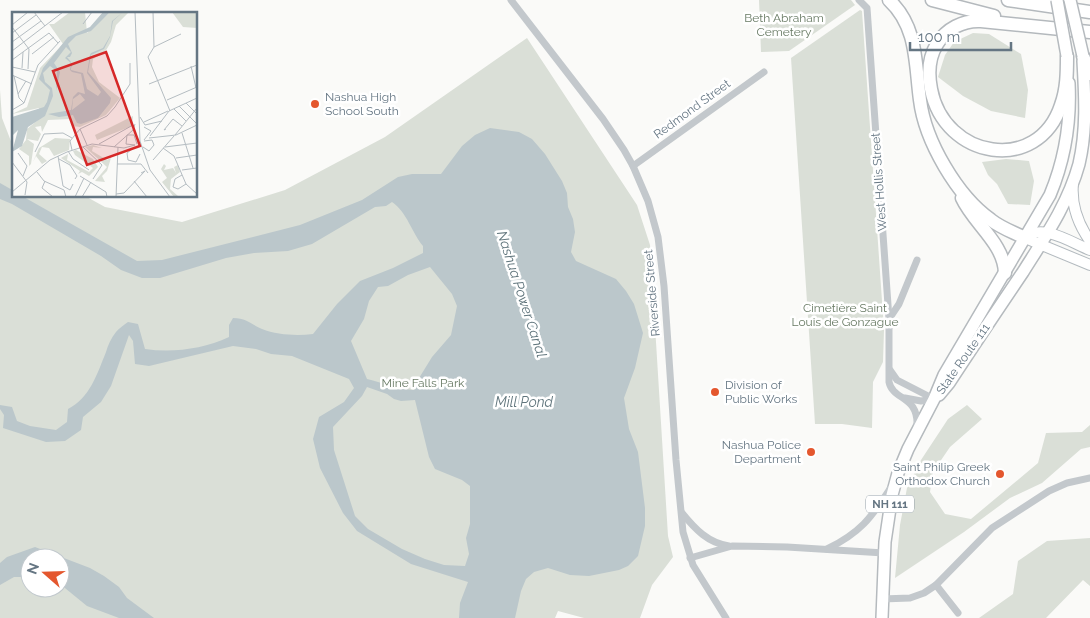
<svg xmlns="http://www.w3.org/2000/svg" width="1090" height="618" font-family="Raleway,sans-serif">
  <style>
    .green { fill: #dadfd7; fill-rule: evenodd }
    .water { fill: #bbc7cb; fill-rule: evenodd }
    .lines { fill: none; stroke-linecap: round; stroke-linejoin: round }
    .secondary-casing { stroke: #b3babf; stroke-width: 12 }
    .primary-casing { stroke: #b5babe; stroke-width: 14 }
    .motorway-casing { stroke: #b4b9bd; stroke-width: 15 }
    .minor { stroke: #c3c8cc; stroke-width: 7 }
    .secondary { stroke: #fff; stroke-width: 10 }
    .primary { stroke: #fff; stroke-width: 11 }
    .motorway { stroke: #fff; stroke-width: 12 }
    .primary-bridge-casing { stroke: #b5babe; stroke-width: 14; stroke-linecap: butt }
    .primary-bridge { stroke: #fff; stroke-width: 11 }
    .poi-dot { fill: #e4572e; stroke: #fff; stroke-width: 2 }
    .labels { text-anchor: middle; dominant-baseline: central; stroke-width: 5; stroke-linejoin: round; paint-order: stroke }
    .shield { fill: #fff; stroke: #939fa8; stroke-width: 1 }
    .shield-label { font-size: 11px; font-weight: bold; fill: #657683 }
    .park-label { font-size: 12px; fill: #687a64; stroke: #fff }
    .poi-label { font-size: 12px; fill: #657683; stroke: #fff; text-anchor: start }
    .street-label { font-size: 12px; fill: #657683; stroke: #fff }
    .water-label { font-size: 14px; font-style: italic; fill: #60757c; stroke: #fff }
    .inset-road { fill: none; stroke: #b5bdc2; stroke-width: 1 }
    .view { fill: #d62828; fill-opacity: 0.15; stroke: #d62828; stroke-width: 2.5 }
    .inset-edge { fill: none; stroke: #657683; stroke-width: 2.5 }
  </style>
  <rect width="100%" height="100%" fill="#fafaf8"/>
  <g class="green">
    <path d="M 759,0 L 851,0 L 855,5 L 789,51 L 761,52 Z"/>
    <path d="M 860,10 L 862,11 L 884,330 L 883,362 L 873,382 L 872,428 L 842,424 L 815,424 L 791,58 Z"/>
    <path d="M 973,33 L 989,34 L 1021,54 L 1028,90 L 1025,118 L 991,111 L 963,96 L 938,77 L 945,55 L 954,42 Z"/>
    <path d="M 527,38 L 637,205 L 650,245 L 668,536 L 673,557 L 652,585 L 640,618 L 584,618 L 558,611 L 555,618 L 0,618 L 0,90 L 2,118 L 14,149 L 14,196 L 85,196 L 105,207 L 182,222 L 285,190 L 385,137 ZM 30,558 L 60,558 L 60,588 L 30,588 Z"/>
    <path d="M 1006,159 L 1029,161 L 1034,181 L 1030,205 L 1008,204 L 997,184 L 988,175 L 982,162 Z"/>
    <path d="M 967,405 L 982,419 L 950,447 L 933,472 L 930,492 L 945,514 L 971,519 L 1038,463 L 1046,433 L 1082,432 L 1090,425 L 1090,447 L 1081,449 L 1042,483 L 1010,498 L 964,532 L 895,578 L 900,525 L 907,488 L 921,460 L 948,419 Z"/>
    <path d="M 1090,538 L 1090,586 L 1083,580 L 1046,618 L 979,618 L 1013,594 L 1018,561 L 1047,541 Z"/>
  </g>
  <g class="water">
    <path d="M 490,128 L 519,132 L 532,139 L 545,154 L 562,181 L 567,193 L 568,207 L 573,219 L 575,232 L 571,252 L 576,261 L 616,279 L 626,291 L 634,304 L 643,333 L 635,368 L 624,398 L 629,429 L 638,452 L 645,508 L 645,526 L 638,556 L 628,566 L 619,570 L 589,576 L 570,575 L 548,568 L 534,572 L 526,579 L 521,591 L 515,618 L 459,618 L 460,603 L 468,582 L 411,564 L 357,531 L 343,513 L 320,468 L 313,439 L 319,417 L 344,402 L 354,388 L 349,379 L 292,356 L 271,354 L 256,349 L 233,346 L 149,366 L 135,364 L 133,341 L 129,335 L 111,386 L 101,402 L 83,417 L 81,430 L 65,441 L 46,442 L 3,428 L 4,415 L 0,409 L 0,405 L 12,407 L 17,421 L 30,426 L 56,430 L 67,422 L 68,409 C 90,398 97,374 106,352 C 108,345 111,338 116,332 C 119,328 124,325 128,322 L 138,324 L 145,349 C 173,353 203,349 229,337 L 229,325 L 233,318 C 247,318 250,324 262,329 C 277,335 297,336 313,334 L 337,304 L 360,281 L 393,268 L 423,253 L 423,246 C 412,233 407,212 392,202 L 386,206 L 375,207 L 312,244 L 288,251 L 254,253 L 226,258 L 160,278 L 142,278 L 121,270 L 101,256 L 12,204 L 0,199 L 0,183 L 14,191 L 14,196 L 22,196 L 137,261 L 162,260 L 300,225 L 362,200 L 398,177 L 412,174 L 441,174 L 462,146 L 475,135 ZM 430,267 L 452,294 L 457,306 L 451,335 L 432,357 L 416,383 L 414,390 C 398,389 383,383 367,379 L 351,341 L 364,319 L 369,301 L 378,287 L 388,286 L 408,275 ZM 367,387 L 387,394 L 394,399 L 401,401 L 415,400 L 429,457 L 435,469 L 462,480 L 470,486 L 470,524 L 466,538 L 469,554 L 465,566 L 444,565 L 425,559 L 402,549 L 368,529 L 355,516 L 334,450 L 333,427 L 362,396 Z"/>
    <path d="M 35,547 L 90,568 L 104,576 L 119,587 L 127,598 L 154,618 L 119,618 L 87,606 L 60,584 L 60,558 L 30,558 L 30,577 L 14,577 L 0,585 L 0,563 L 7,557 Z"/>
  </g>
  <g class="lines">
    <g class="secondary-casing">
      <g id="secondary">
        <path d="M 1073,183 C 1071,204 1078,224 1090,241"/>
        <path d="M 1090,250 C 1072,243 1041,222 1025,238 L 1090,265"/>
      </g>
    </g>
    <g class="primary-casing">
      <g id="primary">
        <path d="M 939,395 L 949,383 C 973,346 998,309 1023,272 C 1045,237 1068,204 1079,164 C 1087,130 1085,96 1083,61"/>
        <path d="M 882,618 L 885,542 L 892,495 L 898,473 L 908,449 L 934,399 L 944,375 L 1050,195 C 1065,159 1071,122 1069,83"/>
      </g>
    </g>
    <g class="motorway-casing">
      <g id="motorway">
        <path d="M 889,0 C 918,27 915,64 920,100 C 925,141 957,196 991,220 C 1001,228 1013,232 1025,238"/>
        <path d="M 932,0 L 994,16"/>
        <path d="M 1008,0 L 1090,12"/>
        <path d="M 1067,56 C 1067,72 1067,89 1061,105 C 1038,175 944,159 931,89 C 928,74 929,57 937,44 C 946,29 963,20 981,21 L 1090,32"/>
        <path d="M 1083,56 L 1090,74"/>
        <path d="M 962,198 C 974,224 1004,243 1005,273"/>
      </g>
    </g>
    <g class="minor">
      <path d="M 511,0 L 603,119 L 624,150 L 633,166 L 648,201 L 658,237 L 664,286 L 676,460 L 683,532 L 693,565 L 726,618"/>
      <path d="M 859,0 L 867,8 L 889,319 L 889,382 C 893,401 919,395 917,427"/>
      <path d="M 633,166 L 764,72"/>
      <path d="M 889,319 L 899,304 L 917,260"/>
      <path d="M 890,370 L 897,380 L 934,399"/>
      <path d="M 905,398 L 921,401 L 934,399"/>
      <path d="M 682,513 C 695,529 708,543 729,546"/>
      <path d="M 827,549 C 860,533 871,518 890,489"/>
      <path d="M 690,558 L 732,546 L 787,547 L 884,553"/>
      <path d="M 936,585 L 958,613"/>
      <path d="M 882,599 L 910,598 L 924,593 L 936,585 L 992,528 L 1049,491 L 1067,483 L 1090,478"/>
    </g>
    <use href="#secondary" class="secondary"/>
    <use href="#primary" class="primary"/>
    <use href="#motorway" class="motorway"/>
    <g class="primary-bridge-casing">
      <g id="primary-bridge">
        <path d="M 1057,0 L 1067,56"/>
        <path d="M 1070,0 L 1083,56"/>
      </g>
    </g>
    <use href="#primary-bridge" class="primary-bridge"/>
  </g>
  <g class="poi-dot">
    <circle cx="315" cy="104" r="5"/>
    <circle cx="715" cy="392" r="5"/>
    <circle cx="811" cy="452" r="5"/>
    <circle cx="1000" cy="474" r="5"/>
  </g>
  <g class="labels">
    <rect class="shield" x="866" y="495.5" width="48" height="17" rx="4"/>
    <g class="shield-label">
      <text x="890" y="504">NH 111</text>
    </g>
    <g class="park-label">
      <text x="784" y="18">Beth Abraham<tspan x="784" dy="14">Cemetery</tspan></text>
      <text x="845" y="308">Cimetière Saint<tspan x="845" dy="14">Louis de Gonzague</tspan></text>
      <text x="423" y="383">Mine Falls Park</text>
    </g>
    <g class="poi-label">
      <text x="325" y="97">Nashua High<tspan x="325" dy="14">School South</tspan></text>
      <text x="725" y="385">Division of<tspan x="725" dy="14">Public Works</tspan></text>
      <text x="801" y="445" text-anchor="end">Nashua Police<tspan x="801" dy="14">Department</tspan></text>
      <text x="990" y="467" text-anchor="end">Saint Philip Greek<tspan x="990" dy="14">Orthodox Church</tspan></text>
    </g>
    <g class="street-label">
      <text transform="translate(692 109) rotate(-36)">Redmond Street</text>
      <text transform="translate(879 182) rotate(-94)">West Hollis Street</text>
      <text transform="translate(652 293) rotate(-95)">Riverside Street</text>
      <text transform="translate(963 359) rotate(-55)">State Route 111</text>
    </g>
    <g class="water-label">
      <text transform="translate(522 294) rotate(72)">Nashua Power Canal</text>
      <text x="524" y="402">Mill Pond</text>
    </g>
  </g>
  <g transform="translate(12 12)">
    <rect width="185" height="185" fill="#fafaf8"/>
    <path d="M 58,0 L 73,0 L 75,21 L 98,0 L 117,0 L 104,13 L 99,30 L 93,40 L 81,47 L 80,55 L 87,70 L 108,86 L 94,103 L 68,115 L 60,114 L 59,107 L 36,108 L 30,120 L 29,114 L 23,115 L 29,122 L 26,129 L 15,127 L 22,132 L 19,152 L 17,154 L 17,144 L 7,137 L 14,128 L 15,117 L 26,108 L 27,96 L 0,102 L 15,95 L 28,56 L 51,32 L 37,12 L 42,12 ZM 160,0 L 185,0 L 185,16 L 171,15 ZM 121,104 L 120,114 L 85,128 L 83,123 ZM 43,126 L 58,127 L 57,138 L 42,144 L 37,136 L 30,135 L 27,142 L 35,149 L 30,152 L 24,144 L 21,150 L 27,136 ZM 81,133 L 90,136 L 81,135 L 80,139 L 95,148 L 99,146 L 95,159 L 90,164 L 93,170 L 83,169 L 95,155 L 73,135 ZM 64,138 L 81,147 L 86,155 L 77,164 L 70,160 L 66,162 L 68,159 L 49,146 L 56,142 L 55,148 L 77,160 L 81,156 L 63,143 L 61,139 ZM 152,152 L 154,154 L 152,158 L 161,156 L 164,161 L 162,155 L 166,153 L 168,160 L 159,167 L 158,177 L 166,184 L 176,185 L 162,185 L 150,170 L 155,166 L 149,157 Z" fill="#dadfd7"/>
    <path d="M 91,0 L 98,0 L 79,19 L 64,24 L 56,32 L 60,41 L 58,45 L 55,45 L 59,50 L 60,54 L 59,56 L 59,58 L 71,61 L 75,77 L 86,84 L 89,80 L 75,61 L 78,43 L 79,41 L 91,36 L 98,24 L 100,9 L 111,0 L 101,9 L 98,25 L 92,37 L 79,43 L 76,60 L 99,86 L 98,91 L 86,106 L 69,112 L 65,111 L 61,103 L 47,105 L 36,102 L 59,98 L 61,85 L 66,80 L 73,82 L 69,62 L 60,60 L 58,58 L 59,51 L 53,46 L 59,40 L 54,35 L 42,51 L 48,60 L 44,79 L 45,59 L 38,54 L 31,61 L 33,70 L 40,76 L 41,84 L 33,104 L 16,115 L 10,134 L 0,140 L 6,118 L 0,124 L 0,105 L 32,95 L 35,90 L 38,78 L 27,67 L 31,56 L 56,25 L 78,15 ZM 68,82 L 73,88 L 60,98 L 61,87 Z" fill="#bbc7cb" fill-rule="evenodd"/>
    <path class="inset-road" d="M 22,0 L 33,14M 123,0 L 128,129 L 138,158 L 158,185M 141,0 L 142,35M 71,12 L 80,0M 0,13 L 16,0M 0,15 L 17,37 L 16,57M 0,21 L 24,3M 0,30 L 29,9M 0,39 L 51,0M 20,42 L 42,25M 0,48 L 37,21 L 46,31M 179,54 L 184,76M 0,55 L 23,60M 10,56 L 11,40M 0,63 L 20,72M 2,64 L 7,86 L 12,91M 137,72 L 185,53M 6,82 L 14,69M 155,88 L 185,75M 174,91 L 185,102M 167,94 L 185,112M 162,97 L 174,109M 0,98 L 12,91 L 26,53 L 48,29M 158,99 L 136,45 L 142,35 L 169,22M 128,105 L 133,113 L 150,109M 132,110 L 156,99M 132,115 L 139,119 L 132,128M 68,117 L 75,133M 154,117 L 152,118 L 161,107 L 170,114M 170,121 L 181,156M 163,123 L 185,96M 138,124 L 157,99 L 185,86M 137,126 L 164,123 L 185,113M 87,132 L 121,113M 123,133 L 114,132 L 115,123 L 122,123 L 125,132M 71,135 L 90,153 L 81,167M 102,135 L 121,118 L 123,112M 123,135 L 115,141 L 116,148 L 124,150 L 128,142M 131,135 L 137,139 L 142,133 L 140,128 L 132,129M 153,135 L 185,131M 151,136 L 162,144 L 174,172 L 185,182M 60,138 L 58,129 L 68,117 L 95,104 L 103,95 L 118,72 L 118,51M 56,139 L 61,147 L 77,158M 23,140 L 32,122 L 51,121 L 60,126M 6,141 L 15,154 L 11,164M 46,144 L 51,174 L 58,178 L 61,172M 164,146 L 185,143M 47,147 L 58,153 L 65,164 L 63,167M 141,148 L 162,124M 0,150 L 15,170 L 13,183M 105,152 L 129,152 L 136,161M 170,158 L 185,156M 25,160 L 32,169 L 52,178 L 54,185M 170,163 L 163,167 L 161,175 L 166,177 L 174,172M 68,164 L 94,180 L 95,185M 33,169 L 30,176 L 41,185M 122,169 L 135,185M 0,180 L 38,148 L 55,140 L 80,132 L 112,136 L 123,133M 104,182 L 112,181 L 133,159 L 129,161M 63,185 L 72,166M 70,185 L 79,170M 104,185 L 106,135"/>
    <path class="view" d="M 94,40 L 128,134 L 75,153 L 41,59 Z"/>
    <rect width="185" height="185" class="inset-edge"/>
  </g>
  <g transform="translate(45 573) rotate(290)"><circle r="24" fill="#ffffff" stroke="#c1c8cd"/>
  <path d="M0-4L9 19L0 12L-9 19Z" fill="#e4572e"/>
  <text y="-8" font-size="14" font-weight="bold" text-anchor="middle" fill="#657683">N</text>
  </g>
  <path d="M910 42v8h101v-8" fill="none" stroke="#657683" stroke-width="2.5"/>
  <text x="918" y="42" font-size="15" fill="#657683" stroke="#ffffff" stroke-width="4" paint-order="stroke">100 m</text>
</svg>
